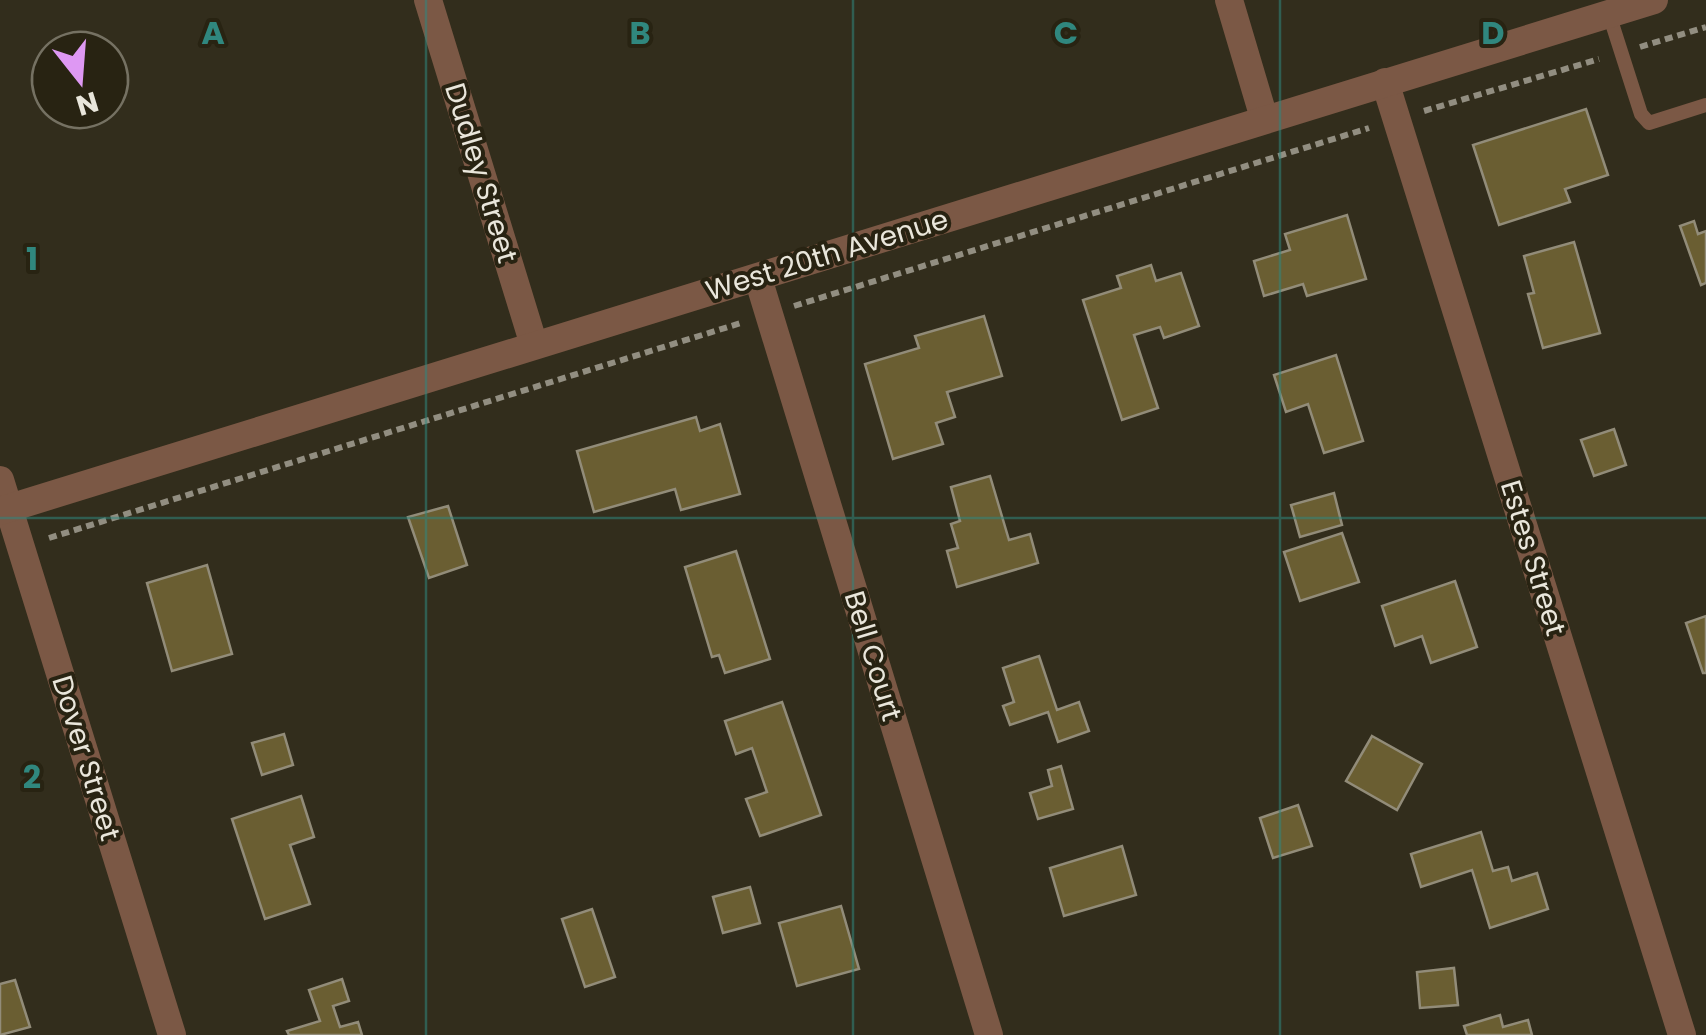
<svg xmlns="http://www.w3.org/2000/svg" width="1706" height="1035" font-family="Poppins,sans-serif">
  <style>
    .building { fill: #6a5e32; stroke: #928c79; stroke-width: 2.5 }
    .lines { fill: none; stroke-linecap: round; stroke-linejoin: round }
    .path { stroke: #928e81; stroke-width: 6; stroke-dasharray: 8 5; stroke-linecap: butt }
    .service { stroke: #7b5845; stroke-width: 14 }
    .minor { stroke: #7b5845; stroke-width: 28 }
    .tertiary { stroke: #7b5845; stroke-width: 28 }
    .grid { fill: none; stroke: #30877e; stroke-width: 2.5; stroke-opacity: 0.55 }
    .labels { text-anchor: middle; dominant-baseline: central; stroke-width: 8; stroke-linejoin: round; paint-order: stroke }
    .street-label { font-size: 28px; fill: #e9e6db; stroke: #282312 }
    .grid-label { font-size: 32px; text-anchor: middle; font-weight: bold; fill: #30877e; stroke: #282312; stroke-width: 8; stroke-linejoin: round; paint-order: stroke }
  </style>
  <rect width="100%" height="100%" fill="#322d1c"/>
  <g class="building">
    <path d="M 1586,109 L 1608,175 L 1565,189 L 1570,202 L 1499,225 L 1473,145 Z"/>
    <path d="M 1347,215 L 1366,279 L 1307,296 L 1303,284 L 1264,296 L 1254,261 L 1290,250 L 1285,234 Z"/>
    <path d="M 1694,221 L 1698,234 L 1706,231 L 1706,283 L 1701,285 L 1680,226 Z"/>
    <path d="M 1574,242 L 1600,333 L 1543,348 L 1528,294 L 1534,293 L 1524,256 Z"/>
    <path d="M 1151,265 L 1156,281 L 1181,273 L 1199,326 L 1164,338 L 1160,327 L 1134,335 L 1158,408 L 1122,420 L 1083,300 L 1121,288 L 1117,276 Z"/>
    <path d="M 984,316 L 1002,376 L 947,392 L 955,417 L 936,423 L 943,444 L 893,459 L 865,364 L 919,348 L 915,336 Z"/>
    <path d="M 1336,355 L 1363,441 L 1324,453 L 1308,404 L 1286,412 L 1274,375 Z"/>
    <path d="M 696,417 L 700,431 L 720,424 L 740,494 L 681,510 L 675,489 L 594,512 L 577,451 Z"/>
    <path d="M 1614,429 L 1626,465 L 1594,476 L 1581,440 Z"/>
    <path d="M 990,476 L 1009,540 L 1030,534 L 1038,563 L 957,587 L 947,551 L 958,548 L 951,524 L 960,521 L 951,487 Z"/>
    <path d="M 1334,493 L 1342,525 L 1300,537 L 1291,505 Z"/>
    <path d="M 448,506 L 467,565 L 429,578 L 408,517 Z"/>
    <path d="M 1342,533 L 1359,582 L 1300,601 L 1284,552 Z"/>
    <path d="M 736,551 L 770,659 L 725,673 L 719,655 L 712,657 L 685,567 Z"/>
    <path d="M 207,565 L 232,654 L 172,671 L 147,583 Z"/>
    <path d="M 1455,581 L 1477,647 L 1431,663 L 1422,636 L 1395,646 L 1382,606 Z"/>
    <path d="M 1706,616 L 1706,673 L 1703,673 L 1686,623 Z"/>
    <path d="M 1039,656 L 1057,710 L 1079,702 L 1089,731 L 1058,742 L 1048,712 L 1010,725 L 1003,706 L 1014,702 L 1003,668 Z"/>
    <path d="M 782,702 L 821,815 L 760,836 L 746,799 L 767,792 L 752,748 L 736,754 L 725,721 Z"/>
    <path d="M 284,734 L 293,765 L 262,775 L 252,743 Z"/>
    <path d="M 1372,736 L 1422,764 L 1397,810 L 1346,781 Z"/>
    <path d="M 1061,766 L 1073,809 L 1038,819 L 1030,793 L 1052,786 L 1048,770 Z"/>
    <path d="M 301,796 L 314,837 L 290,845 L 310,904 L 265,919 L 232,819 Z"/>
    <path d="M 1298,805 L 1312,846 L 1273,858 L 1260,818 Z"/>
    <path d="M 1481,832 L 1493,871 L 1508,867 L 1512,881 L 1537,873 L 1548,909 L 1490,928 L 1472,870 L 1421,887 L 1411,854 Z"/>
    <path d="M 1122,846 L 1136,895 L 1064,916 L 1050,868 Z"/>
    <path d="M 750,887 L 760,923 L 723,933 L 713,897 Z"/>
    <path d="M 841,906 L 859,969 L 797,986 L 779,923 Z"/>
    <path d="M 592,909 L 615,977 L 585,987 L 562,919 Z"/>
    <path d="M 1454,968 L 1458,1005 L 1420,1008 L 1417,972 Z"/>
    <path d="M 342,979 L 349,1001 L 333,1006 L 340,1027 L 358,1022 L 362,1035 L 289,1035 L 287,1031 L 320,1021 L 309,990 Z"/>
    <path d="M 15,980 L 30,1027 L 0,1035 L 0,984 Z"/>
    <path d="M 1500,1015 L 1503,1027 L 1528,1020 L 1532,1035 L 1467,1035 L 1464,1026 Z"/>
  </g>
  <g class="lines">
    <g class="path">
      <path d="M 1640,47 L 1706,27"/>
      <path d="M 1424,111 L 1599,59"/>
      <path d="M 794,306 L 1369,128"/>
      <path d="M 49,538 L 744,322"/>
    </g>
    <path class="service" d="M 1609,14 L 1641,114 L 1649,123 L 1706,105"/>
    <g class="minor">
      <path d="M 428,0 L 534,345"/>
      <path d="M 1229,0 L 1264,118"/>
      <path d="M 1385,82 L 1682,1035"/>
      <path d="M 758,278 L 989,1035"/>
      <path d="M 0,480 L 172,1035"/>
    </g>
    <path class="tertiary" d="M 0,511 L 1654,0"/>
  </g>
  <path class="grid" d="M 426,0 L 426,1035M 853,0 L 853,1035M 1280,0 L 1280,1035M 0,518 L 1706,518"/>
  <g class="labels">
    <g class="street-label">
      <text transform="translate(481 173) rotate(73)">Dudley Street</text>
      <text transform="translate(827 255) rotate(-17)">West 20th Avenue</text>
      <text transform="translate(1533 558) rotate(73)">Estes Street</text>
      <text transform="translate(873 656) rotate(73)">Bell Court</text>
      <text transform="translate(86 758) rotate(73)">Dover Street</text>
    </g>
  </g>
  <g class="grid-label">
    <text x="213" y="44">A</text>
    <text x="640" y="44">B</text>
    <text x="1066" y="44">C</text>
    <text x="1493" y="44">D</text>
    <text x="32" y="270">1</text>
    <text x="32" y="788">2</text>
  </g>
  <g transform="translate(80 80) rotate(163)"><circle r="48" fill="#282312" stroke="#757162" stroke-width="2.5"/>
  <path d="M0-8L18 38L0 25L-18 38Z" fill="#de98f3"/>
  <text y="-15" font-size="28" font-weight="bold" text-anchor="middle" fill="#e9e6db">N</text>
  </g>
</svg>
